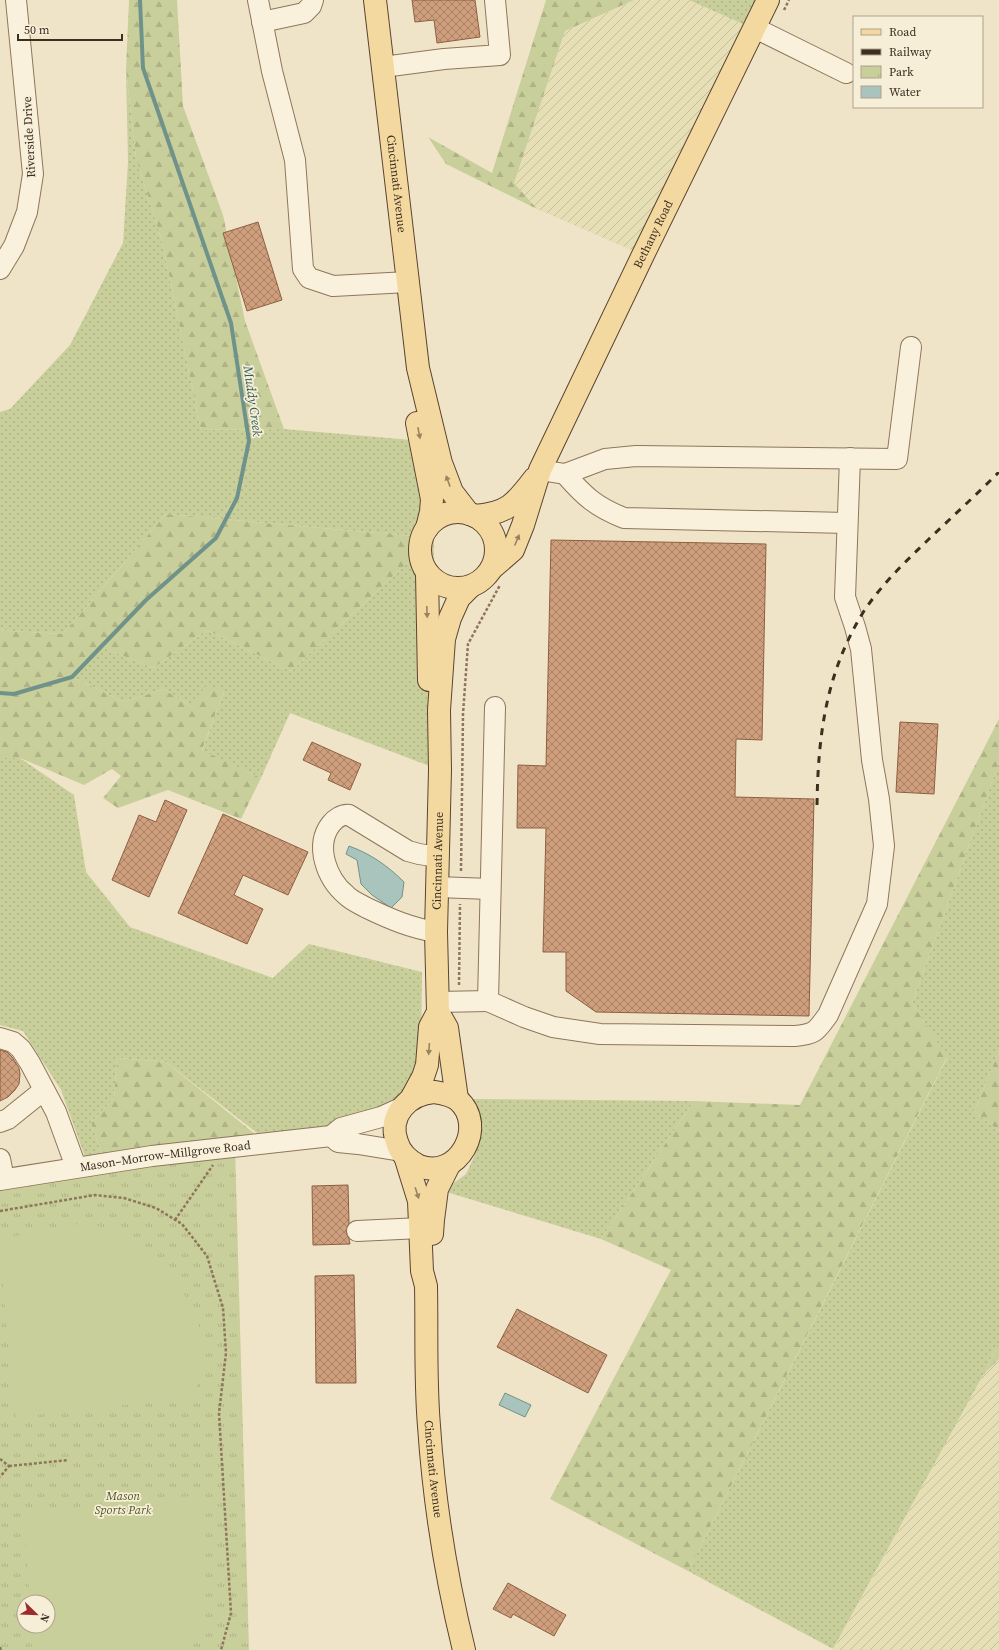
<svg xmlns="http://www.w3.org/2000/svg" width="999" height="1650" font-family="'Source Serif 4',serif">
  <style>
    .farmland { fill: url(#farmland-furrows) }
    .grass { fill: url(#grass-dots) }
    .forest { fill: url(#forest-firs) }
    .park { fill: url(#park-tufts); fill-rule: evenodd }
    .pitch { fill: #c9cf9b }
    .water { fill: #a9c4bc; stroke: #6f938a }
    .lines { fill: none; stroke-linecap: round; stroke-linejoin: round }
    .stream { stroke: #6f938a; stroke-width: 4 }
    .building { fill: url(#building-cross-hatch); stroke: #8d5f41 }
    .minor-casing { stroke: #8d765c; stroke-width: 22 }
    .major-casing { stroke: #5b4430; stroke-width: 24 }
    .path { stroke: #8d765c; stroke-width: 2.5; stroke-dasharray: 3 2; stroke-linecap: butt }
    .minor { stroke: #faf1dc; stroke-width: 20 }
    .major { stroke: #f3d9a0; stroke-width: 22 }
    .rail { stroke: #3d2e20; stroke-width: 3; stroke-dasharray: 7 7; stroke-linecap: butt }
    .oneway { fill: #988460 }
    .labels { text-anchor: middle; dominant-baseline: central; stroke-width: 3.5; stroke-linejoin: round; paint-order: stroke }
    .street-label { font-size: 12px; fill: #3d2e20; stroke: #f7eed8 }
    .park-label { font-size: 12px; font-style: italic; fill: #4d5a26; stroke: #f7eed8 }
    .water-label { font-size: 13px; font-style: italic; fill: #2f5d5a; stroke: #f7eed8 }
  </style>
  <defs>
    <pattern id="farmland-furrows" width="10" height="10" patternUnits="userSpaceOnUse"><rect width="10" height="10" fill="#e6deb5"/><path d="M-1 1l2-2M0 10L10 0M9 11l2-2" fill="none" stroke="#c6bf9b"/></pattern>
    <pattern id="grass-dots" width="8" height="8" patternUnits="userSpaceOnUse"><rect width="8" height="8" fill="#c9cf9b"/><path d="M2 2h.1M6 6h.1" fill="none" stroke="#aeb285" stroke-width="1.8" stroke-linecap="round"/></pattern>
    <pattern id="forest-firs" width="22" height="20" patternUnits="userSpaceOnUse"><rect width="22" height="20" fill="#c9cf9b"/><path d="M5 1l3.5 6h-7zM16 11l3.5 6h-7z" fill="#aeb285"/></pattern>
    <pattern id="park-tufts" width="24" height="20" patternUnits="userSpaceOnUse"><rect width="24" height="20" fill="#c9cf9b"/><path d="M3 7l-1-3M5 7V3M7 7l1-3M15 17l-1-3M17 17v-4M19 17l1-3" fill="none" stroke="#aeb285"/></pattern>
    <pattern id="building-cross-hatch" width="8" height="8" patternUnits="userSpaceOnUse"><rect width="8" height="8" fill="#cf9f7d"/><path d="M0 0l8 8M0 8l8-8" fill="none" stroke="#a98266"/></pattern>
  </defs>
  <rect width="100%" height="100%" fill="#f0e4c8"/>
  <g class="farmland">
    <path d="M 634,0 L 689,0 L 754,29 L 643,255 L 537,209 L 514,183 L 565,31 Z"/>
    <path d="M 999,1359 L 999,1650 L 833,1650 L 983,1375 Z"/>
  </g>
  <g class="grass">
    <path d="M 689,0 L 769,0 L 754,29 Z"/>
    <path d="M 126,70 L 136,158 L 162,241 L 201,430 L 284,429 L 423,441 L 437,528 L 434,538 L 433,601 L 440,770 L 290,713 L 261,778 L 202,751 L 224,691 L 192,707 L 163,689 L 124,702 L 72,677 L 101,647 L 153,668 L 207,630 L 291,671 L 434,538 L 166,514 L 63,634 L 10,631 L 0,629 L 0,412 L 10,409 L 70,345 L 123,243 L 128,162 Z"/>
    <path d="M 0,758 L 20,758 L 74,795 L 86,872 L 130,927 L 273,978 L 309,944 L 422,972 L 421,1051 L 415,1076 L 401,1095 L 387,1107 L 327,1130 L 257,1133 L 166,1062 L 117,1058 L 114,1098 L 91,1123 L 105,1163 L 88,1165 L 61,1090 L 23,1031 L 0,1025 Z"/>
    <path d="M 999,762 L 999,1051 L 974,1111 L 999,1131 L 999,1343 L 983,1375 L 833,1649 L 688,1571 L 947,1058 L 912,1003 Z"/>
    <path d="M 472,1099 L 694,1101 L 601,1239 L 443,1191 L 466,1174 L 475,1155 L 479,1134 Z"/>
  </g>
  <g class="forest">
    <path d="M 129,0 L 177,0 L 183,106 L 223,215 L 245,321 L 284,429 L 201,430 L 162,241 L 136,158 L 126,70 Z"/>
    <path d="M 546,0 L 634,0 L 565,31 L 514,183 L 537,209 L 446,164 L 428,137 L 492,173 Z"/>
    <path d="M 166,514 L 434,538 L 291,671 L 207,630 L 153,668 L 101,647 L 72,677 L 124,702 L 163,689 L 192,707 L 206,684 L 224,691 L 202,750 L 261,778 L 241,819 L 168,790 L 118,808 L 103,798 L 121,776 L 112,769 L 84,785 L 20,758 L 0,758 L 0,629 L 10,631 L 63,634 Z"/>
    <path d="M 999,719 L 999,762 L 912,1003 L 947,1057 L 688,1571 L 550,1499 L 671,1270 L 601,1239 L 694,1101 L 800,1105 Z"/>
    <path d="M 999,1051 L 999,1131 L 974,1111 Z"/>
    <path d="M 117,1058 L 166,1062 L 255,1134 L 235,1146 L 105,1163 L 91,1123 L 114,1098 Z"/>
    <path d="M 999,1343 L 999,1359 L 983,1375 Z"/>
  </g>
  <path class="park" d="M 235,1146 L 249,1650 L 0,1650 L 0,1180 ZM 24,1602 L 48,1602 L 48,1626 L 24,1626 Z"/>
  <g class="pitch">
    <path d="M 82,1223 L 102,1227 L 133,1241 L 157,1257 L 180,1286 L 198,1321 L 202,1359 L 195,1397 L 16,1417 L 0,1256 L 0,1239 Z"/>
    <path d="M 201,1495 L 205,1627 L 187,1650 L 32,1650 L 31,1626 L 48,1626 L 48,1602 L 30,1602 L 24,1512 Z"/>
  </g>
  <g class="water">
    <path d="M 349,846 C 371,854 388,866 404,882 L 402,897 L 391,908 L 372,895 L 361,884 L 357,860 L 346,854 Z"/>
    <path d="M 505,1393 L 531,1405 L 525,1417 L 499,1405 Z"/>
  </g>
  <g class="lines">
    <path class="stream" d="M 0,693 L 14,694 L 72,677 L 146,600 L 216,538 L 237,498 L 249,441 L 231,323 L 143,68 L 140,0"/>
  </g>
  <g class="building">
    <path d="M 412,0 L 475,0 L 480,37 L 437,43 L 434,20 L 415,22 Z"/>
    <path d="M 258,222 L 282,300 L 247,311 L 223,233 Z"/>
    <path d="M 551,540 L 766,544 L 762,740 L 736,739 L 735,797 L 814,799 L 809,1016 L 596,1012 L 566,991 L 566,952 L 543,952 L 546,828 L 517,828 L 518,765 L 546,766 Z"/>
    <path d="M 900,722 L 938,724 L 934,794 L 896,792 Z"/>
    <path d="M 312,742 L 361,764 L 350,790 L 328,780 L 331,773 L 303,760 Z"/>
    <path d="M 165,800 L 187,810 L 149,897 L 112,880 L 139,815 L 156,822 Z"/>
    <path d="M 223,814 L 308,852 L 288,895 L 243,875 L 234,895 L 263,909 L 247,944 L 178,913 Z"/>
    <path d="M 0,1050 L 7,1052 L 12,1057 L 19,1068 L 20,1074 L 19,1084 L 15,1090 L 8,1097 L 0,1101 Z"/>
    <path d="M 348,1185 L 349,1223 L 346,1231 L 349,1239 L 350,1244 L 313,1245 L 312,1186 Z"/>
    <path d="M 354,1275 L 356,1383 L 316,1383 L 315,1276 Z"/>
    <path d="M 517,1309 L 607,1355 L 588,1393 L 497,1347 Z"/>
    <path d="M 508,1583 L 566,1615 L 554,1636 L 513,1614 L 511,1618 L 493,1609 Z"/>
  </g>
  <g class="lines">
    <g class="minor-casing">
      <g id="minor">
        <path d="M 258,0 L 272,71 L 295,160 L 303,269 L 309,278 L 333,286 L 408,282"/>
        <path d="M 262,22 L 304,13 L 311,6 L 313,0"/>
        <path d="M 755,28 L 846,73"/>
        <path d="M 383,67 L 444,59 L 500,55 L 495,0"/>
        <path d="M 0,269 L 14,246 L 27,212 L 33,174 L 16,0"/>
        <path d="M 540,470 L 565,474 L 605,459 L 636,456 L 897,459 L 911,347"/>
        <path d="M 565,474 C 584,496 596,507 624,518 L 847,523"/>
        <path d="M 437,887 L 490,889"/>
        <path d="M 436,932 C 411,928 390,919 367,908 C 360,904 352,901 346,895 C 327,879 314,846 331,824 C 335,819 342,814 349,815 L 408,851 L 419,854 L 438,857"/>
        <path d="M 488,1001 L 524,1017 L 553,1027 L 600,1034 L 795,1036 C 816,1034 816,1031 828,1015 L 877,904 L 884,846 L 879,799 L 872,760 L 861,649 L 855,627 L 845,597 L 850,458"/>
        <path d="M 438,1002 L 488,1001 L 495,707"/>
        <path d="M 0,1038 L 13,1042 L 21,1049 L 30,1063 L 56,1112 L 76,1167"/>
        <path d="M 0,1122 L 8,1119 L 44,1090"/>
        <path d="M 331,1136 L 338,1142 L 358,1144 L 401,1151"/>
        <path d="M 0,1159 L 4,1179"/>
        <path id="s1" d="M 0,1180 L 152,1156 L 331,1136 L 341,1128 L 381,1117 L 403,1107"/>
        <path d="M 357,1231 L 421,1228"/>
      </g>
    </g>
    <g class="major-casing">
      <g id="major">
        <path id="s2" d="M 375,0 L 418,368 L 441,463 L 452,492 L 469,514"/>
        <path d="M 417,423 L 432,499 L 431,512 L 427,528"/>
        <circle cx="458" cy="550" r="38"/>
        <path d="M 474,516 C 507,514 515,504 534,479"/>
        <path id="s3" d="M 491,569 L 513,550 L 523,525 L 540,470 L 643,255 L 768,0"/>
        <path d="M 427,573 L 429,680"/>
        <path d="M 438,1012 L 447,1028 L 457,1099"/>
        <path d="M 434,1092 C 441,1093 452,1095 458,1100 C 488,1126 458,1181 419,1166 C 409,1161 400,1153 397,1142 C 387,1115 409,1094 434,1092 Z"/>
        <path id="s4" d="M 411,1099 L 423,1077 L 427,1065 L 430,1027 L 438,1012 L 436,932 L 440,770 L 439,710 L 444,639 L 450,618 L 459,598 L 470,587"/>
        <path id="s5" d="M 405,1156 L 419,1201 L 422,1271 L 426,1286 C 427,1332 425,1379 429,1426 C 434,1501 446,1577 464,1650"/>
        <path d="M 432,1234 L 433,1220 L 437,1189 L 449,1165"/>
      </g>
    </g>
    <g class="path">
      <path d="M 784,10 L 789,0"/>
      <path d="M 461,871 L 463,714 L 468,644 L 500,585"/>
      <path d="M 459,985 L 460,904"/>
      <path d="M 0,1211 L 95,1195 L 124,1198 L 156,1208 L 182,1224 L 207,1256 L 223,1308 L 226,1353 L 219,1413 L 231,1613 L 221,1650"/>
      <path d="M 175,1220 L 213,1165"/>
      <path d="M 0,1459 L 9,1466 L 0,1477"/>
      <path d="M 9,1466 L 68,1460"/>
      <path d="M 0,1647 L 1,1650"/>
    </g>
    <use href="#minor" class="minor"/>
    <use href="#major" class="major"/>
    <path class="rail" d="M 817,805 C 818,735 826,672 864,611 C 882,584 906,561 929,539 C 952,517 976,495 999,472"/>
  </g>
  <defs><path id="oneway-solid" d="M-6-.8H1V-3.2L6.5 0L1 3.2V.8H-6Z"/></defs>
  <g class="oneway">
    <use href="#oneway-solid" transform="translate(419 433) rotate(79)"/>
    <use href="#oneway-solid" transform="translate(448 481) rotate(-110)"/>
    <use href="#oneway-solid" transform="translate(517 540) rotate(-67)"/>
    <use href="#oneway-solid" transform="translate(427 612) rotate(88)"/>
    <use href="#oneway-solid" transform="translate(429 1049) rotate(94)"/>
    <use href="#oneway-solid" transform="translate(417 1193) rotate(72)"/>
  </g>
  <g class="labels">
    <g class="street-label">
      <text transform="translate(29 137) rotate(-93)">Riverside Drive</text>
      <text stroke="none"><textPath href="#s2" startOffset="185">Cincinnati Avenue</textPath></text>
      <text stroke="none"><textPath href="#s3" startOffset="375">Bethany Road</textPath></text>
      <text stroke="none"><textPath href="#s4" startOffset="244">Cincinnati Avenue</textPath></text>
      <text stroke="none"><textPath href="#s1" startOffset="167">Mason–Morrow–Millgrove Road</textPath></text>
      <text stroke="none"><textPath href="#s5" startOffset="316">Cincinnati Avenue</textPath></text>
    </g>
    <g class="park-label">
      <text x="123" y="1496">Mason<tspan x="123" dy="14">Sports Park</tspan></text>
    </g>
    <g class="water-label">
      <text transform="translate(253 401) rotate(82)">Muddy Creek</text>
    </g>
  </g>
  <rect x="853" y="16" width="130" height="92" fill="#f7eed8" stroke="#ada18e"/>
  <rect x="861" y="29" width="20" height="6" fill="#f3d9a0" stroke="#ada18e"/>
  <text x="889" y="36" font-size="12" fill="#3d2e20">Road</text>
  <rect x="861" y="49" width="20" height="6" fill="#3d2e20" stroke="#ada18e"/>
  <text x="889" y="56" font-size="12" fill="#3d2e20">Railway</text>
  <rect x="861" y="66" width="20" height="12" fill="url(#park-tufts)" stroke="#ada18e"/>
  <text x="889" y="76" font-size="12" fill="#3d2e20">Park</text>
  <rect x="861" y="86" width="20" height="12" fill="#a9c4bc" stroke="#ada18e"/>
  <text x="889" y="96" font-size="12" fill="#3d2e20">Water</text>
  <g transform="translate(36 1614) rotate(113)"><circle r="19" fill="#f7eed8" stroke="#ada18e"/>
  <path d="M0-3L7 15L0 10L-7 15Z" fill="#9e2a2b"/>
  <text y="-6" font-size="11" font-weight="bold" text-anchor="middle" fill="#3d2e20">N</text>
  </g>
  <path d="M18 34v6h104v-6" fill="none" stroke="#3d2e20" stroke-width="2"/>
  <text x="24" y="34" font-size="12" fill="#3d2e20" stroke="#f7eed8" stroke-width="3" paint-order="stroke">50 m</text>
</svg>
